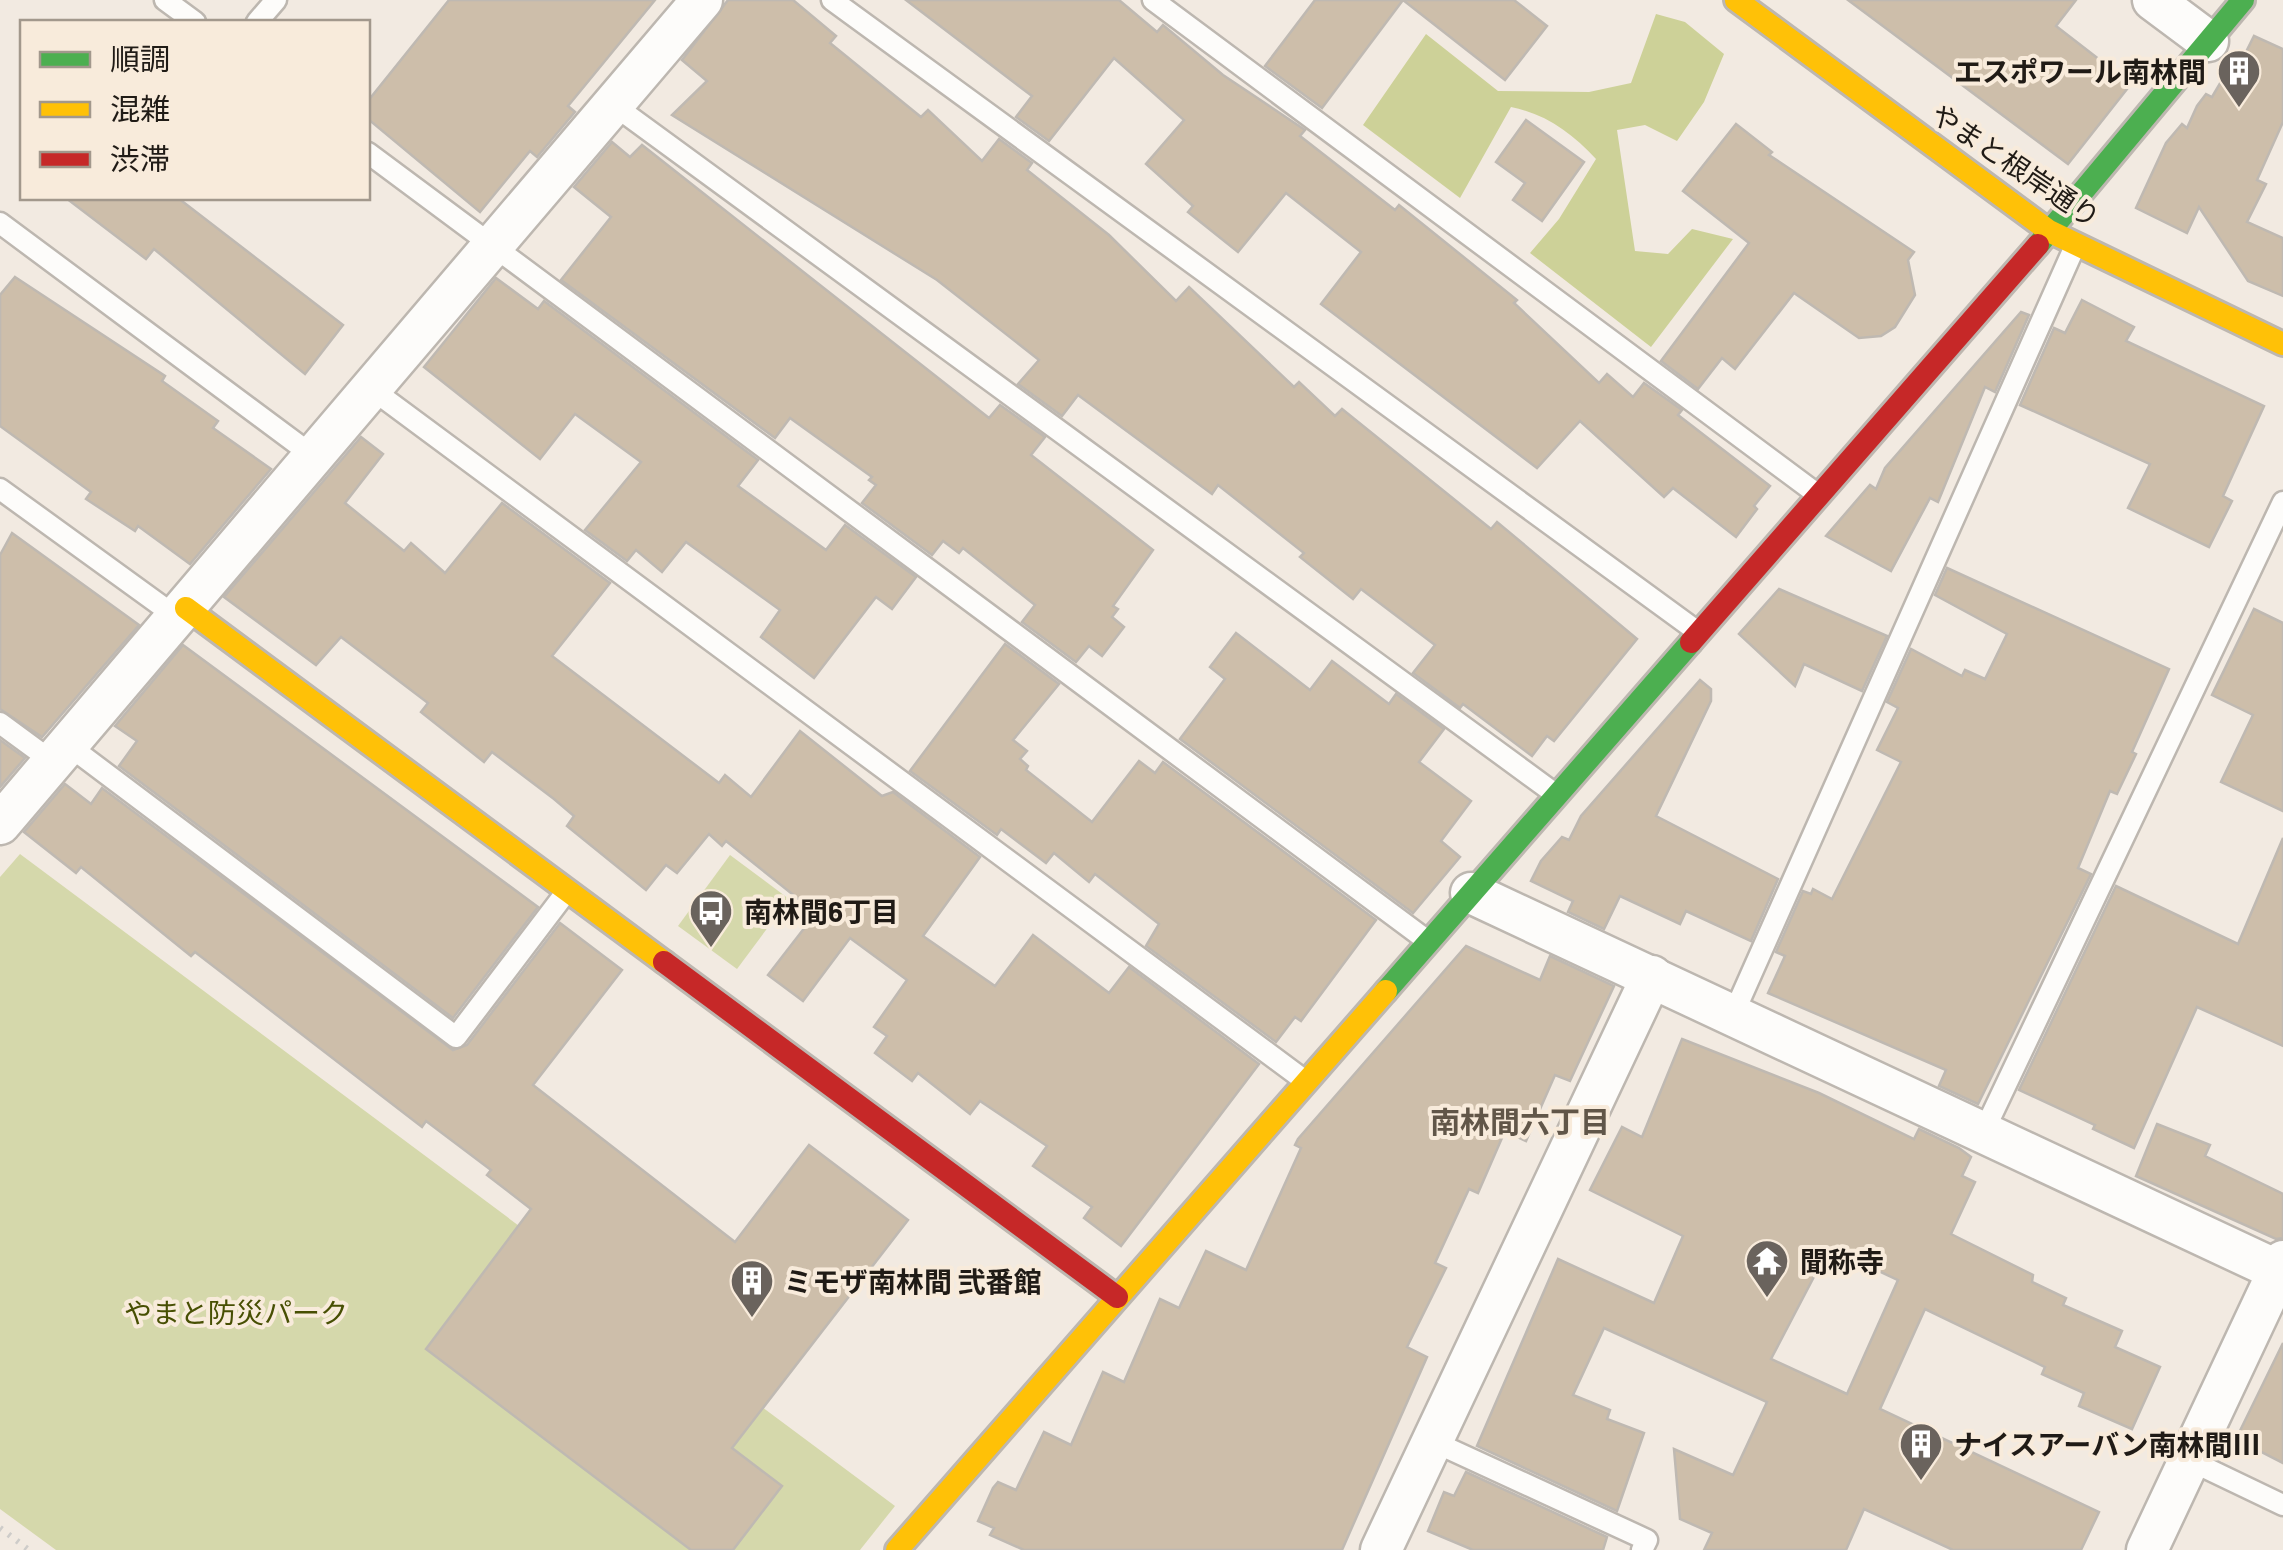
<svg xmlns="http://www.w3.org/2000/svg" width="2283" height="1550" font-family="Barlow,'Noto Sans JP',sans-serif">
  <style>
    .green { fill: #d5d8ab }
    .forest { fill: #cdd198 }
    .building { fill: #cdbeaa; stroke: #bfb9b2; stroke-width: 2.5; fill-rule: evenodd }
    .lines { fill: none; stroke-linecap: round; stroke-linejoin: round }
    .lane-casing { stroke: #bdb7b0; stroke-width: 25 }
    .street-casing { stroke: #bdb7b0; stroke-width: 45 }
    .fast-casing { stroke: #bdb7b0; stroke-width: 28 }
    .slow-casing { stroke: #bdb7b0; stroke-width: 28 }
    .jam-casing { stroke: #bdb7b0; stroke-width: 28 }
    .path { stroke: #ceccc9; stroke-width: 6; stroke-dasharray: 2.5 8; stroke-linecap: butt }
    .lane { stroke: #fdfcfa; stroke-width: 20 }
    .street { stroke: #fdfcfa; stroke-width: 40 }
    .fast { stroke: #4caf50; stroke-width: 22 }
    .slow { stroke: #ffc107; stroke-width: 22 }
    .jam { stroke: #c62828; stroke-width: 22 }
    .labels { text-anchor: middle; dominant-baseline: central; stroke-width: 8; stroke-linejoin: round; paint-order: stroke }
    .poi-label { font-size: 28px; font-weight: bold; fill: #201b16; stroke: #f8ebdb; text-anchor: start }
    .street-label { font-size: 28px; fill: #201b16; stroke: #f8ebdb }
    .park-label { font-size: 28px; fill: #474f03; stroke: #f8ebdb }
    .neighbourhood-label { font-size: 30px; font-weight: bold; fill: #615648; stroke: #f8ebdb }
  </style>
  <rect width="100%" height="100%" fill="#f2eae1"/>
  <g class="green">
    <path d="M 20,854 L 895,1506 L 860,1550 L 56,1550 L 0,1509 L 0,877 Z"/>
    <path d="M 730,855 L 789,899 L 737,969 L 678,926 Z"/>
  </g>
  <path class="forest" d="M 1656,14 L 1685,22 L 1724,54 L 1704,102 L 1677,141 L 1645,125 L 1617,130 L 1635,251 L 1668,254 L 1692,229 L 1733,239 L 1651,347 L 1530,253 L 1559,219 L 1596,159 C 1572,133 1546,114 1511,107 L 1460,198 L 1363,125 L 1426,34 L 1498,91 L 1589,92 L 1631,83 Z"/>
  <g class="building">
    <path d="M 449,0 L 655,0 L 568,106 L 575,112 L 537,157 L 530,151 L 480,212 L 368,119 L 368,101 Z"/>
    <path d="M 728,0 L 793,0 L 836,36 L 830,43 L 921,117 L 928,110 L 982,161 L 999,139 L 1032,163 L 1027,170 L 1109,235 L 1176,301 L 1189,287 L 1294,387 L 1299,382 L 1335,416 L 1342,409 L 1491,529 L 1497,522 L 1637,639 L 1554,741 L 1547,736 L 1532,756 L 1463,704 L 1460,708 L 1413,673 L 1435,645 L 1361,589 L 1353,599 L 1300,557 L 1304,553 L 1218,485 L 1212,494 L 1078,395 L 1062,416 L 1018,384 L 1039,360 L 937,280 L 672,115 L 707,81 L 682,60 Z"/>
    <path d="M 906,0 L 1119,0 L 1157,32 L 1163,25 L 1223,75 L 1305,130 L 1300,136 L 1395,210 L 1399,205 L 1517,300 L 1514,303 L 1599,383 L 1607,374 L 1633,397 L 1644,383 L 1682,410 L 1678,415 L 1770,486 L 1754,506 L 1757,509 L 1736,537 L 1673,488 L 1664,497 L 1580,421 L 1537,468 L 1321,304 L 1361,252 L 1286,193 L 1238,252 L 1188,212 L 1193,206 L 1146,164 L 1184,120 L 1114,58 L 1049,141 L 1016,117 L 1032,96 Z"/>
    <path d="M 1315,0 L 1514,0 L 1547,26 L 1505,80 L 1403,0 L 1322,108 L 1265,66 Z"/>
    <path d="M 1848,0 L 2076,0 L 2056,26 L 2131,84 L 2068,164 Z"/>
    <path d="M 2254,36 L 2283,49 L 2283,122 L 2257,180 L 2266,184 L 2247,222 L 2283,238 L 2283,296 L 2248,281 L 2199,207 L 2187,233 L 2136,208 L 2166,143 L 2182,124 L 2187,128 L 2197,106 L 2206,94 L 2212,97 L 2232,63 L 2239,66 Z"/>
    <path d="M 1526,120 L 1584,162 L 1542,221 L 1513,200 L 1525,183 L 1496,162 Z"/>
    <path d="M 1736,124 L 1772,152 L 1769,155 L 1914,252 L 1908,260 L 1915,295 L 1895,327 L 1881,336 L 1859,338 L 1794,293 L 1735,369 L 1722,358 L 1698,389 L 1661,361 L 1749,243 L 1683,191 Z"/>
    <path d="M 612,142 L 630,157 L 642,145 L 989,418 L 1000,405 L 1045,437 L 1031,455 L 1153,550 L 1113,606 L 1118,609 L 1112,617 L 1124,627 L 1102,656 L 1089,646 L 1076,662 L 1022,622 L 1035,605 L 963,548 L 959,553 L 943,541 L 932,555 L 862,503 L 876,485 L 869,480 L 872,477 L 790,418 L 775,438 L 561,280 L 611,217 L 574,187 Z"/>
    <path d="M 66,198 L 178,198 L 343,325 L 305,374 L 154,249 L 146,259 Z"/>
    <path d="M 15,277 L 165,376 L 162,381 L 218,421 L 213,428 L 271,469 L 190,564 L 138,526 L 135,531 L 86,499 L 91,492 L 0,426 L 0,295 Z"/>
    <path d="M 496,278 L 538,309 L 544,301 L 758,460 L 738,486 L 826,550 L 845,525 L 916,577 L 892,609 L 876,597 L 814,678 L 761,637 L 780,610 L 686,542 L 662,572 L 636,550 L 627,561 L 585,530 L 641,462 L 575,414 L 540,459 L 424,367 Z"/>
    <path d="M 2082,300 L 2134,327 L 2126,341 L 2264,406 L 2223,496 L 2232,501 L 2209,547 L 2128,508 L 2150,464 L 2020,405 L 2054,328 L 2065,333 Z"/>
    <path d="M 2021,312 L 2029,315 L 1995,392 L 1985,387 L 1938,502 L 1930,498 L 1891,571 L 1826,536 L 1870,485 L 1876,489 L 1885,468 Z"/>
    <path d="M 361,437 L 383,454 L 345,503 L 404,551 L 411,543 L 445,573 L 502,503 L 610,583 L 552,656 L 719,783 L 725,775 L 751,797 L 800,731 L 882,796 L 893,792 L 980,857 L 923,936 L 995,986 L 1033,935 L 1109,993 L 1129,967 L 1259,1064 L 1121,1246 L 1084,1218 L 1092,1207 L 1033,1166 L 1047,1146 L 980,1101 L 970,1114 L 918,1073 L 912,1081 L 875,1053 L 887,1036 L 874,1027 L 907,980 L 850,938 L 803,1001 L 768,975 L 816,913 L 726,841 L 722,846 L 709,834 L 677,873 L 666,865 L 646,890 L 567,826 L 574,816 L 554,799 L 492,752 L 484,762 L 421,712 L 428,703 L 341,637 L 316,665 L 224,597 Z"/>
    <path d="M 12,533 L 139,625 L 42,737 L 0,709 L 0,555 Z"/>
    <path d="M 1947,568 L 2169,669 L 2132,752 L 2136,754 L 2117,794 L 2110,791 L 2078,868 L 2091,874 L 1978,1104 L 1939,1086 L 1946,1070 L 1768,993 L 1785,956 L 1776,952 L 1803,891 L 1811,894 L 1813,889 L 1832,899 L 1901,762 L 1877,750 L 1898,708 L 1887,702 L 1911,649 L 1962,676 L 1965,670 L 1985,679 L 2007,634 L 1935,595 Z"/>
    <path d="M 1779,589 L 1887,636 L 1862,691 L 1804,664 L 1795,686 L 1739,634 Z"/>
    <path d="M 2254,609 L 2283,623 L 2283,811 L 2221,782 L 2253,715 L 2212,695 Z"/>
    <path d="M 1236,633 L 1310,690 L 1332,661 L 1389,704 L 1396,694 L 1444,729 L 1419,762 L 1471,801 L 1441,841 L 1460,857 L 1413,913 L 1180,739 L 1225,679 L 1210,667 Z"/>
    <path d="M 1005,644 L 1059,684 L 1013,740 L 1027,751 L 1020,759 L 1028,766 L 1026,770 L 1092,822 L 1139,761 L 1155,773 L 1163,762 L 1376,920 L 1301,1021 L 1295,1017 L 1276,1042 L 1146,946 L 1159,924 L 1095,874 L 1089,882 L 1054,853 L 1046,863 L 1001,829 L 997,835 L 910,771 Z"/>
    <path d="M 183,645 L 538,907 L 453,1018 L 119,766 L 137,741 L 115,726 Z"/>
    <path d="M 1700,680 L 1711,689 L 1711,701 L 1656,816 L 1778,879 L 1751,941 L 1686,911 L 1680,924 L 1620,896 L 1604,929 L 1568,912 L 1573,901 L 1531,881 L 1541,861 L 1562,837 L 1569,840 L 1581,816 Z"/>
    <path d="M 0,740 L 25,758 L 0,787 Z"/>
    <path d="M 65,784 L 91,804 L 102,788 L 453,1050 L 467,1045 L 560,923 L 622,970 L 533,1085 L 735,1242 L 809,1145 L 908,1220 L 732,1448 L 782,1486 L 733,1550 L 691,1550 L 426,1349 L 531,1209 L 487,1175 L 491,1170 L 426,1121 L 422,1127 L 195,952 L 191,956 L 81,867 L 76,873 L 24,832 Z"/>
    <path d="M 2283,838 L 2283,1046 L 2197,1007 L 2134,1148 L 2093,1129 L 2095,1125 L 2019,1090 L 2116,886 L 2238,944 Z"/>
    <path d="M 1466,946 L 1540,980 L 1550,956 L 1614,986 L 1570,1081 L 1555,1075 L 1526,1141 L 1505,1131 L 1478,1193 L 1469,1189 L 1435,1263 L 1446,1268 L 1407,1347 L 1427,1357 L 1342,1550 L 1024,1550 L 990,1535 L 994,1528 L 978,1521 L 993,1488 L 998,1482 L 1016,1490 L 1044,1432 L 1071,1445 L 1103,1372 L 1124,1382 L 1160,1299 L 1179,1308 L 1206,1251 L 1246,1270 L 1301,1148 L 1295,1145 L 1298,1139 Z"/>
    <path d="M 1682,1039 L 1819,1093 L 1914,1139 L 1919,1129 L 1959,1148 L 1971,1157 L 1962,1176 L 1975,1182 L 1951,1234 L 2033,1275 L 2032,1282 L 2066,1298 L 2063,1305 L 2122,1331 L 2115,1347 L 2160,1367 L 2132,1429 L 2079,1406 L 2084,1393 L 2042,1374 L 2045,1367 L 1925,1309 L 1880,1409 L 2099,1512 L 2081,1550 L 1953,1550 L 1864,1509 L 1846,1550 L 1704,1550 L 1712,1533 L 1680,1519 L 1674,1449 L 1733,1475 L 1767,1402 L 1604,1328 L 1573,1395 L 1610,1410 L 1607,1419 L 1644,1433 L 1617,1511 L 1477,1446 L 1558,1259 L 1654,1303 L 1683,1236 L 1590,1190 L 1622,1127 L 1642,1137 ZM 1829,1248 L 1898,1280 L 1847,1394 L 1771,1359 Z"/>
    <path d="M 2157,1124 L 2210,1145 L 2205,1156 L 2283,1194 L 2283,1238 L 2276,1239 L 2136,1176 Z"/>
    <path d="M 2283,1343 L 2283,1463 L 2236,1439 Z"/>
    <path d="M 1466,1472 L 1607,1537 L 1603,1550 L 1473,1550 L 1428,1531 L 1444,1492 L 1454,1496 Z"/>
  </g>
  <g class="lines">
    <g class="lane-casing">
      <g id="lane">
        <path d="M 165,0 L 195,22"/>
        <path d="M 832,0 L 1698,632"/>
        <path d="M 1153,0 L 1817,494"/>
        <path d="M 257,22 L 276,0"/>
        <path d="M 611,103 L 1554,793"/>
        <path d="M 368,153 L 1425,939"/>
        <path d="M 0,223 L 312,455"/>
        <path d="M 369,387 L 1304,1080"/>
        <path d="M 0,489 L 178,618"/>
        <path d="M 0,723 L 53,762"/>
        <path d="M 68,745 L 456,1037 L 567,891"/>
        <path d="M 1733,1015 L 2075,246"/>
        <path d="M 1983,1133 L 2283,502"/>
        <path d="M 1432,1441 L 1647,1540 L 1642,1550"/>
        <path d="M 2189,1460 L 2283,1505"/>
      </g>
    </g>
    <g class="street-casing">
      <g id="street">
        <path d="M 2153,0 L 2208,41"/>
        <path d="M 0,824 L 702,0"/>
        <path d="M 1471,893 L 2283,1273"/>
        <path d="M 1381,1550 L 1652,976"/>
        <path d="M 2147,1550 L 2283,1261"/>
      </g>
    </g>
    <g class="fast-casing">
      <g id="fast">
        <path d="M 2038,245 L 2243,0"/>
        <path d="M 1386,991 L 1691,642"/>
      </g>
    </g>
    <g class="slow-casing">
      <g id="slow">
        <path d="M 1736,0 L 2049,231 L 2283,344"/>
        <path d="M 186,608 L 664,962"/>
        <path d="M 897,1550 L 1386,991"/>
      </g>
    </g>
    <g class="jam-casing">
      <g id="jam">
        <path d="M 1691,642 L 2038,245"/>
        <path d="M 664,962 L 1117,1297"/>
      </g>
    </g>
    <path class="path" d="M 0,1528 L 29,1550"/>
    <use href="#lane" class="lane"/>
    <use href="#street" class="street"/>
    <use href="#fast" class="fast"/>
    <use href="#slow" class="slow"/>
    <use href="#jam" class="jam"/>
  </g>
  <defs>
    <g id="building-pin" transform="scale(2.25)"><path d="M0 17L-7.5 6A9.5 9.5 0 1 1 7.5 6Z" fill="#6a635d" stroke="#f8ebdb"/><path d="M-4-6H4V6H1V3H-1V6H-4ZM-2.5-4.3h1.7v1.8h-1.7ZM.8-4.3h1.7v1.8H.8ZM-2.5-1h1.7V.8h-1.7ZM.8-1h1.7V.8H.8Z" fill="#fff"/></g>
    <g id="bus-pin" transform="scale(2.25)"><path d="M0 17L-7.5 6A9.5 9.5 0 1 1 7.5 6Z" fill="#6a635d" stroke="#f8ebdb"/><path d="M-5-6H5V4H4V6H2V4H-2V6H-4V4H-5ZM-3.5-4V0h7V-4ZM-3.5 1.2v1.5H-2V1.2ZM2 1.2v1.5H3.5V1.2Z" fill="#fff"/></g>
    <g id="temple-pin" transform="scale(2.25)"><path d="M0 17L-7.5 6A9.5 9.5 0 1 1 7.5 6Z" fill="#6a635d" stroke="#f8ebdb"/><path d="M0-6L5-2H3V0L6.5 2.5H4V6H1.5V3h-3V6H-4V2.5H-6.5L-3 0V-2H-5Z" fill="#fff"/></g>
  </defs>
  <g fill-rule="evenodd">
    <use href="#building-pin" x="2239" y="71"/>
    <use href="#bus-pin" x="711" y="911"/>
    <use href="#temple-pin" x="1767" y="1261"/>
    <use href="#building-pin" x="752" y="1281"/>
    <use href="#building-pin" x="1921" y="1444"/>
  </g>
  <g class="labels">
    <g class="poi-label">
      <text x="2206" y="71" text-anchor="end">エスポワール南林間</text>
      <text x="744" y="911">南林間6丁目</text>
      <text x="1800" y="1261">聞称寺</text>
      <text x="784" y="1281">ミモザ南林間 弐番館</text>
      <text x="1954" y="1444">ナイスアーバン南林間Ⅲ</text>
    </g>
    <g class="street-label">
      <text transform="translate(2016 165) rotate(34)">やまと根岸通り</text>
    </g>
    <g class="park-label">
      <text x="236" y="1312">やまと防災パーク</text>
    </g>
    <g class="neighbourhood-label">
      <text x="1520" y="1121">南林間六丁目</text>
    </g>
  </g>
  <rect x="20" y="20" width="350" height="180" fill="#f8ebdb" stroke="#a2988c" stroke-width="2.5"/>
  <rect x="40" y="52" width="50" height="15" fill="#4caf50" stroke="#a2988c" stroke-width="2.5"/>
  <text x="110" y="70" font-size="30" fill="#201b16">順調</text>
  <rect x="40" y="102" width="50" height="15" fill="#ffc107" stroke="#a2988c" stroke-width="2.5"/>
  <text x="110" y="120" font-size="30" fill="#201b16">混雑</text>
  <rect x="40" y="152" width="50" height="15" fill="#c62828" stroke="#a2988c" stroke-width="2.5"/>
  <text x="110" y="170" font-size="30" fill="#201b16">渋滞</text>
</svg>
